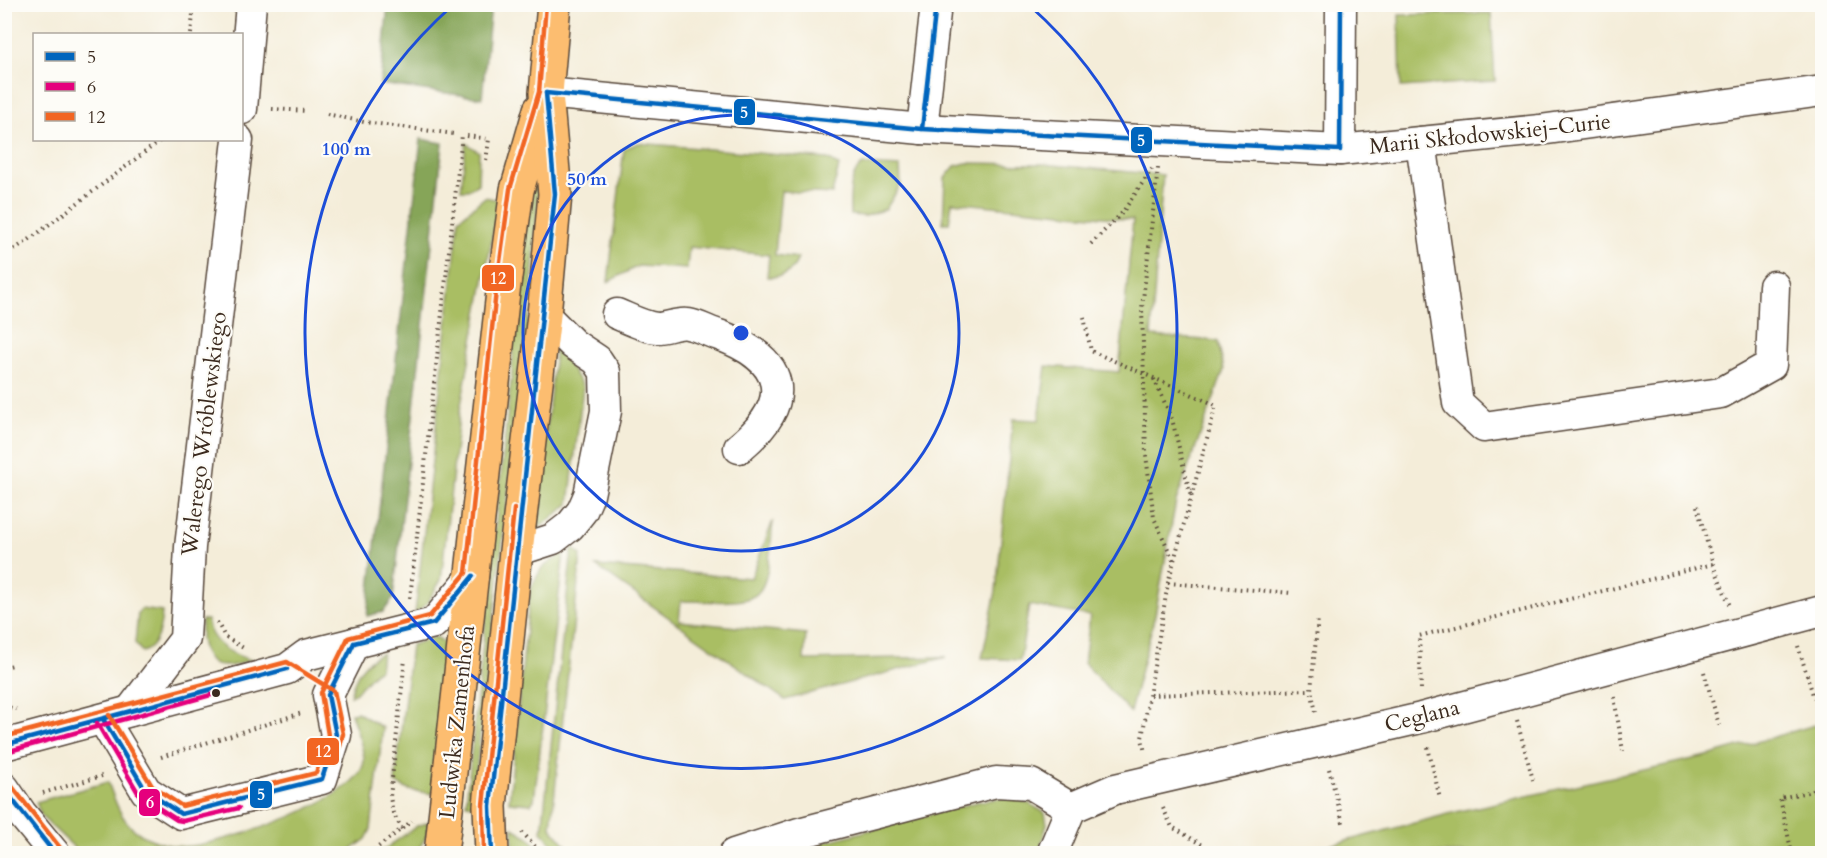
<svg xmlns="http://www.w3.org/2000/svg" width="1827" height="858" font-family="Cardo,serif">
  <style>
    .green { fill: #a9be63; stroke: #727440; stroke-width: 1.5 }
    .forest { fill: #86a559; stroke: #60683c; stroke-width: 1.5 }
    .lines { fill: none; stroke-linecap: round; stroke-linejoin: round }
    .minor-casing { stroke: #57473a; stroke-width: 33 }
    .major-casing { stroke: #57473a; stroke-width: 36 }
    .path { stroke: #57473a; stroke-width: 4; stroke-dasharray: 1.5 4.5; stroke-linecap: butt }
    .minor { stroke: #fff; stroke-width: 30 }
    .major { stroke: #fcbd6f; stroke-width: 33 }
    .bus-1-casing { stroke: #fdfcf7; stroke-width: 9 }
    .bus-2-casing { stroke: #fdfcf7; stroke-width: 9 }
    .bus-3-casing { stroke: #fdfcf7; stroke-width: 9 }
    .bus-1 { stroke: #0065bd; stroke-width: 4.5 }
    .bus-2 { stroke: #e5007d; stroke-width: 4.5 }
    .bus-3 { stroke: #f26522; stroke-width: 4.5 }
    .ring { fill: none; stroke: #1d4ed8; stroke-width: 3 }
    .bus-dot { fill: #3b2a1e; stroke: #fdfcf7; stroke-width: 2 }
    .labels { text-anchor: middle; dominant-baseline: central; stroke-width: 4.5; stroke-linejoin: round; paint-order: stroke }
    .street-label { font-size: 22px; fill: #3b2a1e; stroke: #fdfcf7 }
    .centre { fill: #1d4ed8; stroke: #fdfcf7; stroke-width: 3 }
    .ring-label { font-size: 18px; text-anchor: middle; font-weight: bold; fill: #1d4ed8; stroke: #fdfcf7; stroke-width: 4.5; stroke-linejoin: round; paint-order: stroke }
    .line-badge { stroke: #fdfcf7; stroke-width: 2 }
    .badge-label { font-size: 16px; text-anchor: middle; font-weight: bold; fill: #fff }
  </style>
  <rect width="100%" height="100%" fill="#fdfcf7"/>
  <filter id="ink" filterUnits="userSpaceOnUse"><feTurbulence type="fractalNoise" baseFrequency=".0167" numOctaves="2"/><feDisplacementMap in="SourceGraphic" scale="12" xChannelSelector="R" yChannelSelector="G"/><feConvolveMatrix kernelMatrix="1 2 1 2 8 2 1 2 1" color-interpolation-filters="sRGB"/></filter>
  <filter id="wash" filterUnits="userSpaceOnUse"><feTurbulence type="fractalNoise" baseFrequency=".008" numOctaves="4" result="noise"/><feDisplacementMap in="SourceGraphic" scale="24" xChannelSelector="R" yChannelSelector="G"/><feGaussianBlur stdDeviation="1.35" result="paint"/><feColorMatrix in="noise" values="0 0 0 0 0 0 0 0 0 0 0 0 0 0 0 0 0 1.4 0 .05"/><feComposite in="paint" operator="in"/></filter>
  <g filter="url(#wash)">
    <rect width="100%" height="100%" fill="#f4edd9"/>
    <g class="green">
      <path d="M 1491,13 L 1495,81 L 1401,87 L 1399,15 Z"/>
      <path d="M 466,143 L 479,152 L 478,184 L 468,190 L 461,190 Z"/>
      <path d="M 638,143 L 828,159 L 839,166 L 832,194 L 781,191 L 775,255 L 798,258 C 793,273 782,278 767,277 L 769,255 L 689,247 L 687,269 L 638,266 L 608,282 L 624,149 Z"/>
      <path d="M 542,144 L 531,296 L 472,805 L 466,804 L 512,372 L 520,204 Z"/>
      <path d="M 966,163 L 1042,164 L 1163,175 L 1151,336 L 1218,341 L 1224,370 L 1176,501 L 1155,615 L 1130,712 L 1084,663 L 1090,616 L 1029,605 L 1020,660 L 982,658 L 996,591 L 1013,419 L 1039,420 L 1046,366 L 1119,372 L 1133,220 L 952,202 L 949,223 L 943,223 L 945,178 L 955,166 Z"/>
      <path d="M 863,165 L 900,167 L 901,184 L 886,209 L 866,216 L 850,215 C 850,200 848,173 863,165 Z"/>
      <path d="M 485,197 L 499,200 L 459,416 L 441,580 L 427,603 L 415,614 L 459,219 Z"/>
      <path d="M 556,344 L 583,387 L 569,504 L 535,531 Z"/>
      <path d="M 773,521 C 765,609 767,602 681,601 L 679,621 L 806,634 L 804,660 L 946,657 L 785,700 L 596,566 L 751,578 Z"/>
      <path d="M 572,548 L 581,555 L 551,827 L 573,853 L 559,854 L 542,831 Z"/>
      <path d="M 564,552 L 534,800 L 531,804 L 509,802 L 530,590 L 541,569 Z"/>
      <path d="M 141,609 L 162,612 C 161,627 158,648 142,652 L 135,643 L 138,613 Z"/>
      <path d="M 202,620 L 207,620 C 210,643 230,654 251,660 C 244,662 235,666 228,666 C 201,667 199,639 202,620 Z"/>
      <path d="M 436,637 L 450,646 L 433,794 L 409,790 L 395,783 L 411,645 Z"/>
      <path d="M 382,653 L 380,669 C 367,676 361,691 350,696 C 354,677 363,661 382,653 Z"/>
      <path d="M 357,712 L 383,728 L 371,829 L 366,839 L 347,853 L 80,853 L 42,817 L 36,802 L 108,782 C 116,803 121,823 142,835 C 156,842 173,848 190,846 C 225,843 360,801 364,761 C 365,751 354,724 351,713 Z"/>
      <path d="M 1822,723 L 1822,853 L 1300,853 L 1460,811 L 1711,755 Z"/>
      <path d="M 1008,797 L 1030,804 L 1045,813 L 1047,824 L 1039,853 L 779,854 L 977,802 Z"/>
      <path d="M 429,822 L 426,837 L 416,853 L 378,854 L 417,826 Z"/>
      <path d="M 513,828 L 529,837 L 542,853 L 513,853 Z"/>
    </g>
    <g class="forest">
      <path d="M 388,5 L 491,5 L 482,98 L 380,84 Z"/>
      <path d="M 421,139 L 443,143 L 393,599 L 383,612 L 367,616 Z"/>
    </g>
  </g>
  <g filter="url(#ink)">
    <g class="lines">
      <g class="minor-casing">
        <g id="minor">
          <path d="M 546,93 L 922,129 L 1340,150 L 1540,130 L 1822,91"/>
          <path d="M 242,109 L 251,4"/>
          <path d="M 922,129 L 936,4"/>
          <path d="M 1421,142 L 1458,403 L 1484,427 L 1721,393 L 1771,365 L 1774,286"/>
          <path d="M 1340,150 L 1341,4"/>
          <path d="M 617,314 C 629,319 644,327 657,328 C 667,328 678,322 688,324 C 699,326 709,332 719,335 C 786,360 796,401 739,448"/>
          <path d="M 516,551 L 553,539 L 570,526 L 582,511 L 589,495 L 606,411 L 605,372 L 597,360 L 573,344 L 544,315"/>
          <path d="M 130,711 L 185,639 L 190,547 L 238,140"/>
          <path d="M 103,719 L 146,791 L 181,814 L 322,779 L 336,735 L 328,695 L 354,643"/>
          <path d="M 4,745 L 287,669 L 306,655 L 434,623 L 473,576"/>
          <path d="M 4,788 L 21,813 L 55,854"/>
          <path d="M 734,854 L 799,833 L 996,782 L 1031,784 L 1071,808"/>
          <path d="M 1052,854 L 1071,808 L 1115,789 L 1421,718 L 1822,611"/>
        </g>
      </g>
      <g class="major-casing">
        <g id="major">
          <path d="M 441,854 L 503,292 L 517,190 L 540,110"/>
          <path d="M 492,854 L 490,806 L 516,551 L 544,315 L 555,194 L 546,93 L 554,4"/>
        </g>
      </g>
      <g class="path">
        <path d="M 191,34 L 194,4"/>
        <path d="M 272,109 L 307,111"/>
        <path d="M 327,114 L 364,122 L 454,134"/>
        <path d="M 467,136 L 489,139 L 486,161"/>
        <path d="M 1158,168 L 1142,308 L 1146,455 L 1154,518 L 1174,562"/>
        <path d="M 1091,244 L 1122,213 L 1152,169"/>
        <path d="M 4,256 L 30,239 L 161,140"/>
        <path d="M 1084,317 L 1091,351 L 1216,405 L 1168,583 L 1142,738 L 1145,753"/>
        <path d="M 1154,379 L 1172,419 L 1191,497"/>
        <path d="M 1697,506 L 1713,564 L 1730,606"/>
        <path d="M 1168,583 L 1292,593"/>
        <path d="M 410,598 L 462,135"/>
        <path d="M 217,622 L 225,637 L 245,649"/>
        <path d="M 1798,646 L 1814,698"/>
        <path d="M 4,667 L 13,665"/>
        <path d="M 1704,672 L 1719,725"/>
        <path d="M 1421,689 L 1419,636 L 1713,564"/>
        <path d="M 1150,695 L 1311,690"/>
        <path d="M 1614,697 L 1623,751"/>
        <path d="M 4,706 L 16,709"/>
        <path d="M 1316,712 L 1311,690 L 1318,618"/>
        <path d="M 1517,721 L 1533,780"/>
        <path d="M 1428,747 L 1440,799"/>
        <path d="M 161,757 L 302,713"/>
        <path d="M 1329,769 L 1343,823"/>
        <path d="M 43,793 L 102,776"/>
        <path d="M 1163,808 L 1172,827 L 1218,854"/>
        <path d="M 402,829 L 393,813 L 390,797 L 405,659"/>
        <path d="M 522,832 L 542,854"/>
        <path d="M 4,843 L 9,854"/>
        <path d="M 369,854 L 412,821"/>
        <path d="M 1792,854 L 1780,798 L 1822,789"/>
      </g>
      <use href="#minor" class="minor"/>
      <use href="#major" class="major"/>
      <g class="bus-1-casing">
        <g id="bus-1">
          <path d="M 546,93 L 922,129 L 1340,150"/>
          <path d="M 922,129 L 936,4"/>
          <path d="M 1340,150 L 1341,4"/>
          <path d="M 354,643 L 434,623 L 473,576"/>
          <path d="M 103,719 L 146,791 L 181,814 L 322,779 L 336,735 L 328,695 L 354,643"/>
          <path d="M 4,745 L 287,669"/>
          <path d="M 4,789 L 55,854"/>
          <path d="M 492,854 L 490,806 L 555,194 L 546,93"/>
        </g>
      </g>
      <g class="bus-2-casing">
        <g id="bus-2">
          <path d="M 97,723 L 140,796 L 177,820 L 183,821 L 239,808"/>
          <path d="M 6,752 L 218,693"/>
        </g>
      </g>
      <g class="bus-3-casing">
        <g id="bus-3">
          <path d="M 109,715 L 152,786 L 182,806 L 316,773 L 328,735 L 321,693 L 348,638 L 430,616 L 466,573 L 496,291 L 510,189 L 539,92 L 546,4"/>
          <path d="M 4,737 L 287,662 L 334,691 L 343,734 L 340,746"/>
          <path d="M 10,784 L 61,849"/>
          <path d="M 484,854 L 483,805 L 514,509"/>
        </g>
      </g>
      <use href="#bus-1" class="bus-1"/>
      <use href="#bus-2" class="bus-2"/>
      <use href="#bus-3" class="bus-3"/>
    </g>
  </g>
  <g class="ring">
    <circle cx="741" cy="333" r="218"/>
    <path d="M1030 6A436 436 0 1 1 452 6"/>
  </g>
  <circle class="bus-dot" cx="216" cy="693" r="5"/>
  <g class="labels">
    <g class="street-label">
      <text transform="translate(1490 134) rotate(-6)">Marii Skłodowskiej-Curie</text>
      <text transform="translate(204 434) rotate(-83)">Walerego Wróblewskiego</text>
      <text transform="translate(1422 716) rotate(-14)">Ceglana</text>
      <text transform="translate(457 722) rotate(-84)">Ludwika Zamenhofa</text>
    </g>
  </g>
  <circle cx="741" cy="333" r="9" class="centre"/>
  <g class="ring-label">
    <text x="346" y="155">100 m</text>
    <text x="587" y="185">50 m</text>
  </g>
  <g class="line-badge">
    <rect x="733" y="98" width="23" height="28" rx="6" fill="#0065bd"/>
    <rect x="1130" y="126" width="23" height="28" rx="6" fill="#0065bd"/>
    <rect x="481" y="264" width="34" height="28" rx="6" fill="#f26522"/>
    <rect x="306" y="737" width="34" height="29" rx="6" fill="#f26522"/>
    <rect x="249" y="780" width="24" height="29" rx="6" fill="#0065bd"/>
    <rect x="138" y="788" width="23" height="29" rx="6" fill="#e5007d"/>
  </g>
  <g class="badge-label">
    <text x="744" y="118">5</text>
    <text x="1141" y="146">5</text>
    <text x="498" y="284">12</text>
    <text x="323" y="757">12</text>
    <text x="261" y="800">5</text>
    <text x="150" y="808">6</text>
  </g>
  <rect width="1827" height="858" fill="none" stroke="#fdfcf7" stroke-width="24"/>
  <rect x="33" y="33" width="210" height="108" fill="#fdfcf7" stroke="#afa8a0" stroke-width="1.5"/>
  <rect x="45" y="52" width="30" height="9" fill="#0065bd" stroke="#afa8a0" stroke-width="1.5"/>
  <text x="87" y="63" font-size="18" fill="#3b2a1e">5</text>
  <rect x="45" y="82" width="30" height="9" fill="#e5007d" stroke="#afa8a0" stroke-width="1.5"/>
  <text x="87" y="93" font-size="18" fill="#3b2a1e">6</text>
  <rect x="45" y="112" width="30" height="9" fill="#f26522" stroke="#afa8a0" stroke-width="1.5"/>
  <text x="87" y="123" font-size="18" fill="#3b2a1e">12</text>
</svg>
